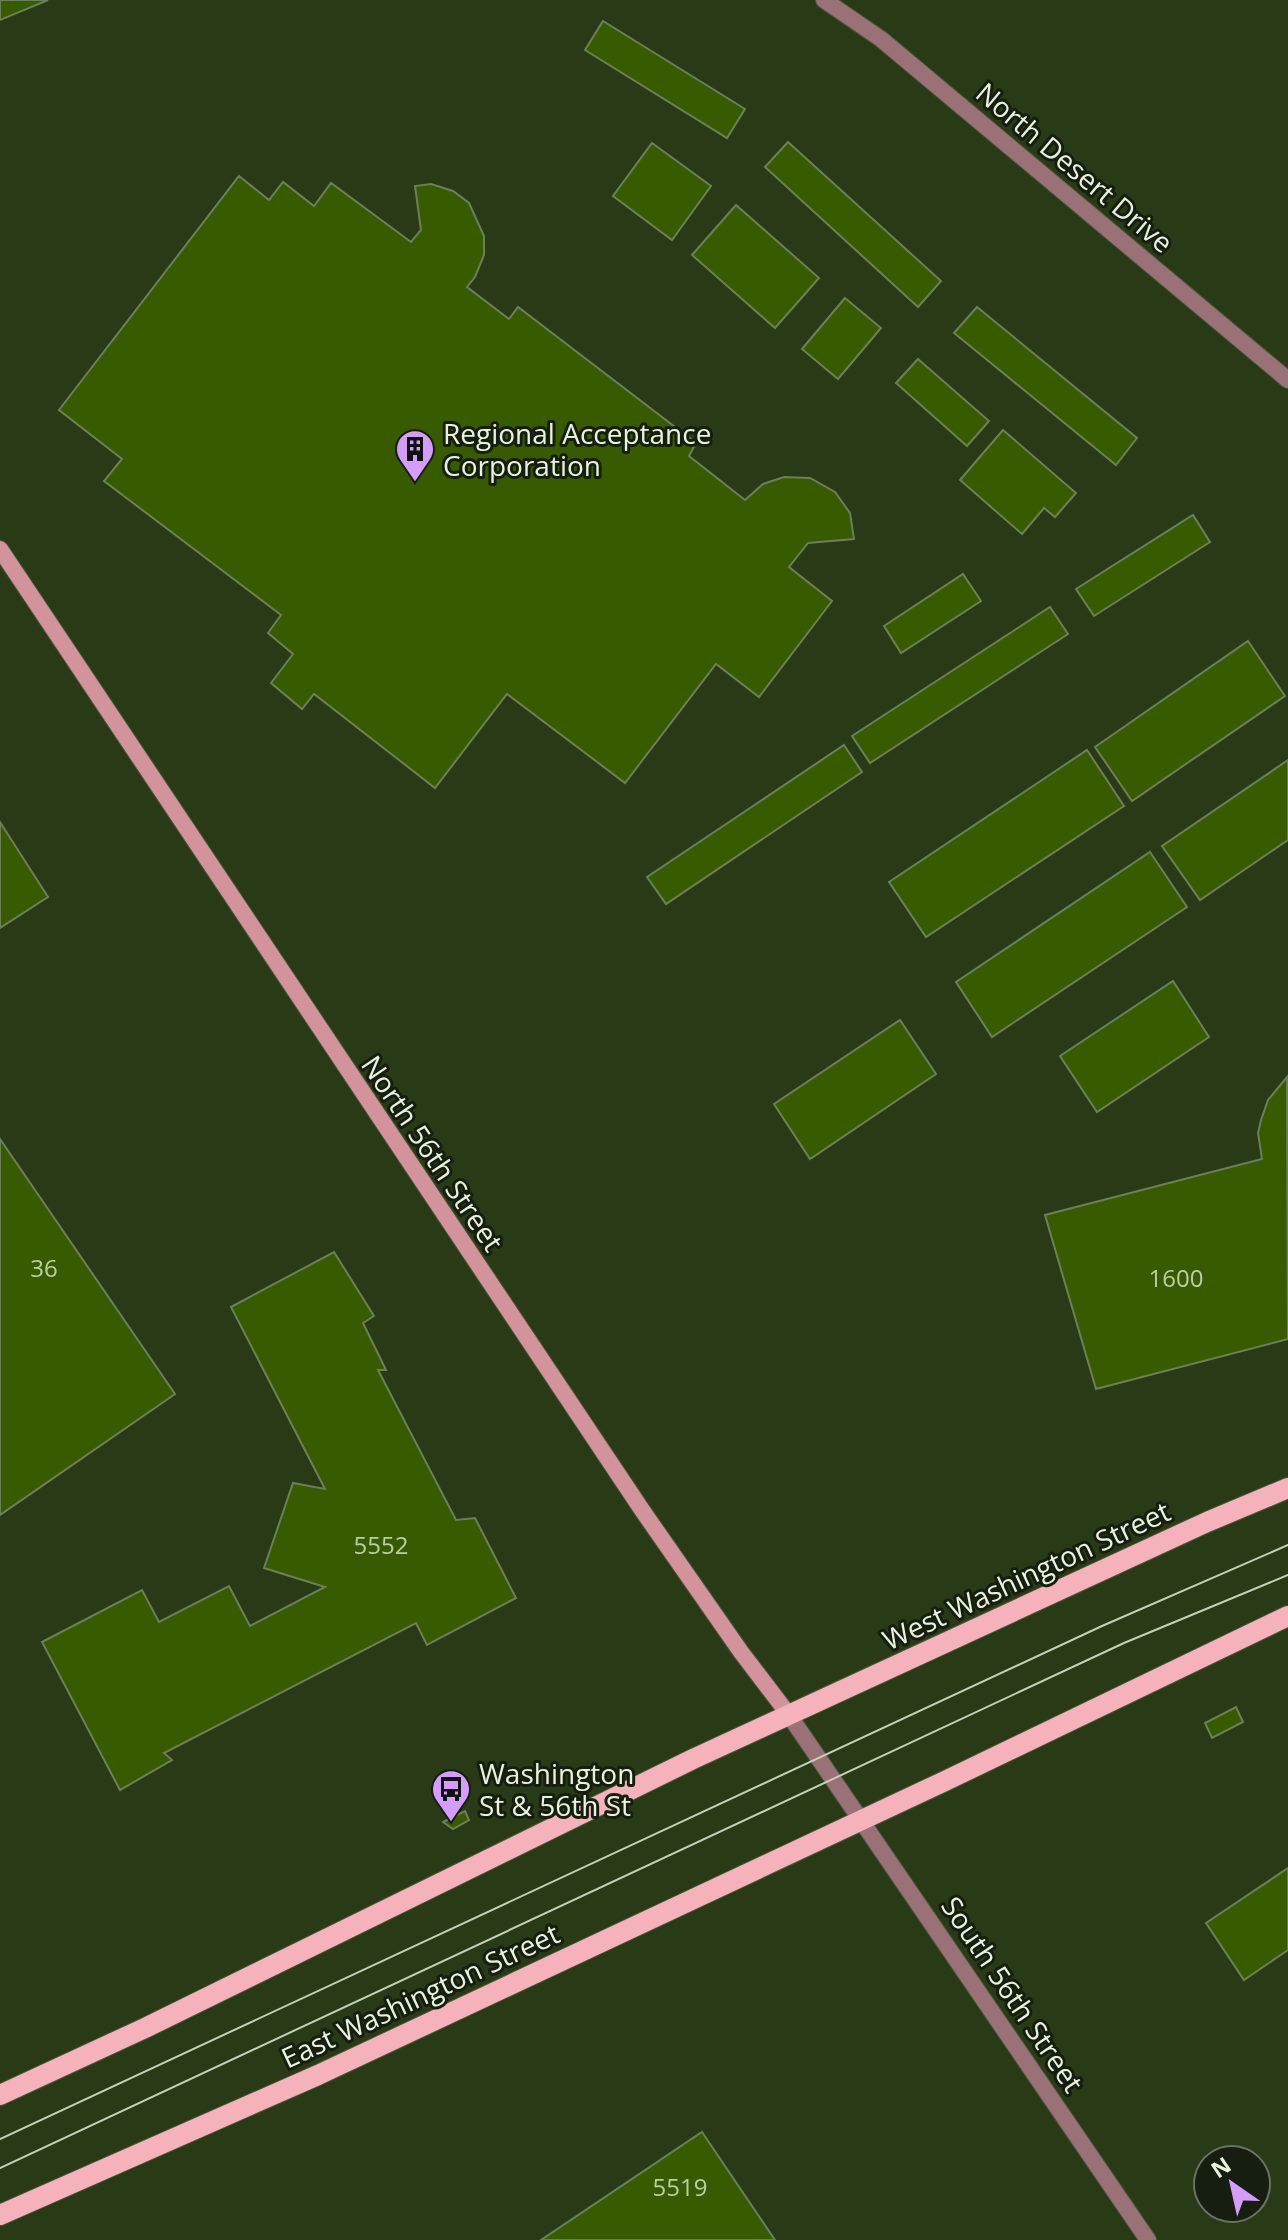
<svg xmlns="http://www.w3.org/2000/svg" width="1288" height="2240" font-family="'Open Sans',sans-serif">
  <style>
    .building { fill: #395b00; stroke: #6b7f58; stroke-width: 2 }
    .lines { fill: none; stroke-linecap: round; stroke-linejoin: round }
    .street-casing { stroke: #485836; stroke-width: 18 }
    .secondary-casing { stroke: #485836; stroke-width: 18 }
    .primary-casing { stroke: #485836; stroke-width: 22 }
    .street { stroke: #9a7176; stroke-width: 16 }
    .secondary { stroke: #d3939b; stroke-width: 16 }
    .primary { stroke: #f5b2bb; stroke-width: 20 }
    .tram { stroke: #c4d0b8; stroke-width: 2 }
    .labels { text-anchor: middle; dominant-baseline: central; stroke-width: 6; stroke-linejoin: round; paint-order: stroke }
    .number-label { font-size: 24px; fill: #bccda6 }
    .street-label { font-size: 28px; fill: #e8f3de; stroke: #161e0f }
    .poi-label { font-size: 28px; fill: #e8f3de; stroke: #161e0f; text-anchor: start }
  </style>
  <rect width="100%" height="100%" fill="#293a16"/>
  <g class="building">
    <path d="M 0,0 L 48,0 L 0,20 Z"/>
    <path d="M 603,21 L 745,109 L 727,138 L 585,50 Z"/>
    <path d="M 788,142 L 941,281 L 918,307 L 765,167 Z"/>
    <path d="M 652,143 L 711,186 L 672,240 L 613,196 Z"/>
    <path d="M 239,176 L 269,200 L 283,182 L 314,206 L 331,183 L 411,242 L 421,230 L 415,186 L 431,184 L 453,191 L 469,203 L 484,236 L 484,255 L 475,277 L 467,287 L 509,319 L 518,307 L 696,443 L 689,456 L 745,500 L 763,484 L 784,477 L 810,478 L 835,492 L 850,513 L 854,539 L 808,543 L 789,567 L 832,601 L 759,697 L 716,664 L 625,783 L 507,694 L 435,788 L 314,694 L 302,709 L 271,683 L 293,654 L 268,633 L 281,615 L 104,481 L 122,459 L 59,410 Z"/>
    <path d="M 736,205 L 819,278 L 775,328 L 692,255 Z"/>
    <path d="M 845,298 L 881,328 L 838,379 L 802,349 Z"/>
    <path d="M 977,307 L 1137,438 L 1116,465 L 954,333 Z"/>
    <path d="M 918,359 L 989,421 L 967,446 L 896,383 Z"/>
    <path d="M 1003,430 L 1076,493 L 1055,517 L 1044,508 L 1022,534 L 960,480 Z"/>
    <path d="M 1193,515 L 1210,542 L 1094,616 L 1076,589 Z"/>
    <path d="M 963,574 L 981,601 L 901,653 L 884,626 Z"/>
    <path d="M 1050,607 L 1068,634 L 870,763 L 852,736 Z"/>
    <path d="M 1248,641 L 1285,696 L 1132,801 L 1095,747 Z"/>
    <path d="M 844,745 L 862,772 L 666,904 L 647,877 Z"/>
    <path d="M 1087,750 L 1124,806 L 926,937 L 889,882 Z"/>
    <path d="M 1288,760 L 1288,840 L 1200,900 L 1162,846 Z"/>
    <path d="M 0,822 L 48,897 L 0,928 Z"/>
    <path d="M 1150,852 L 1187,907 L 992,1037 L 956,982 Z"/>
    <path d="M 1173,981 L 1209,1037 L 1097,1112 L 1060,1056 Z"/>
    <path d="M 900,1020 L 936,1074 L 810,1159 L 774,1104 Z"/>
    <path d="M 1287,1077 L 1288,1339 L 1096,1389 L 1045,1215 L 1262,1159 L 1258,1133 L 1261,1120 L 1268,1100 Z"/>
    <path d="M 0,1139 L 175,1394 L 0,1515 Z"/>
    <path d="M 334,1252 L 374,1316 L 363,1323 L 386,1370 L 378,1370 L 456,1520 L 475,1518 L 516,1598 L 427,1645 L 416,1623 L 164,1753 L 172,1760 L 120,1790 L 42,1642 L 142,1590 L 159,1622 L 229,1586 L 250,1626 L 325,1587 L 264,1568 L 293,1483 L 325,1489 L 231,1307 Z"/>
    <path d="M 1236,1707 L 1243,1722 L 1212,1738 L 1205,1723 Z"/>
    <path d="M 465,1811 L 469,1820 L 453,1829 L 443,1822 Z"/>
    <path d="M 1288,1868 L 1288,1950 L 1244,1980 L 1206,1923 Z"/>
    <path d="M 702,2132 L 775,2240 L 541,2240 Z"/>
  </g>
  <g class="lines">
    <g class="street-casing">
      <g id="street">
        <path d="M 824,0 L 881,39 L 1288,380"/>
        <path d="M 789,1715 L 1148,2240"/>
      </g>
    </g>
    <g class="secondary-casing">
      <path id="secondary" d="M 0,549 L 642,1510 L 741,1652 L 789,1715"/>
    </g>
    <g class="primary-casing">
      <g id="primary">
        <path d="M 0,2095 L 145,2028 L 693,1759 L 1207,1522 L 1288,1488"/>
        <path d="M 0,2215 L 318,2075 L 945,1781 L 1288,1616"/>
      </g>
    </g>
    <use href="#street" class="street"/>
    <use href="#secondary" class="secondary"/>
    <use href="#primary" class="primary"/>
    <g class="tram">
      <path d="M 0,2139 L 1102,1626 L 1288,1545"/>
      <path d="M 0,2168 L 1124,1643 L 1288,1575"/>
    </g>
  </g>
  <defs>
    <g id="building-pin" transform="scale(2)"><path d="M0 17L-7.5 6A9.5 9.5 0 1 1 7.5 6Z" fill="#d49cfb" stroke="#161e0f"/><path d="M-4-6H4V6H1V3H-1V6H-4ZM-2.5-4.3h1.7v1.8h-1.7ZM.8-4.3h1.7v1.8H.8ZM-2.5-1h1.7V.8h-1.7ZM.8-1h1.7V.8H.8Z" fill="#111"/></g>
    <g id="bus-pin" transform="scale(2)"><path d="M0 17L-7.5 6A9.5 9.5 0 1 1 7.5 6Z" fill="#d49cfb" stroke="#161e0f"/><path d="M-5-6H5V4H4V6H2V4H-2V6H-4V4H-5ZM-3.5-4V0h7V-4ZM-3.5 1.2v1.5H-2V1.2ZM2 1.2v1.5H3.5V1.2Z" fill="#111"/></g>
  </defs>
  <g fill-rule="evenodd">
    <use href="#building-pin" x="415" y="449"/>
    <use href="#bus-pin" x="451" y="1789"/>
  </g>
  <g class="labels">
    <g class="number-label">
      <text x="44" y="1267">36</text>
      <text x="1176" y="1277">1600</text>
      <text x="381" y="1544">5552</text>
      <text x="680" y="2186">5519</text>
    </g>
    <g class="street-label">
      <text transform="translate(1075 167) rotate(40)">North Desert Drive</text>
      <text transform="translate(433 1153) rotate(56)">North 56th Street</text>
      <text transform="translate(1026 1575) rotate(-25)">West Washington Street</text>
      <text transform="translate(1013 1994) rotate(56)">South 56th Street</text>
      <text transform="translate(420 1995) rotate(-25)">East Washington Street</text>
    </g>
    <g class="poi-label">
      <text x="443" y="433">Regional Acceptance<tspan x="443" dy="32">Corporation</tspan></text>
      <text x="479" y="1773">Washington<tspan x="479" dy="32">St &amp; 56th St</tspan></text>
    </g>
  </g>
  <g transform="translate(1232 2184) rotate(326)"><circle r="38" fill="#161e0f" stroke="#6a7362" stroke-width="2"/>
  <path d="M0-6L14 30L0 20L-14 30Z" fill="#d49cfb"/>
  <text y="-12" font-size="22" font-weight="bold" text-anchor="middle" fill="#e8f3de">N</text>
  </g>
</svg>
